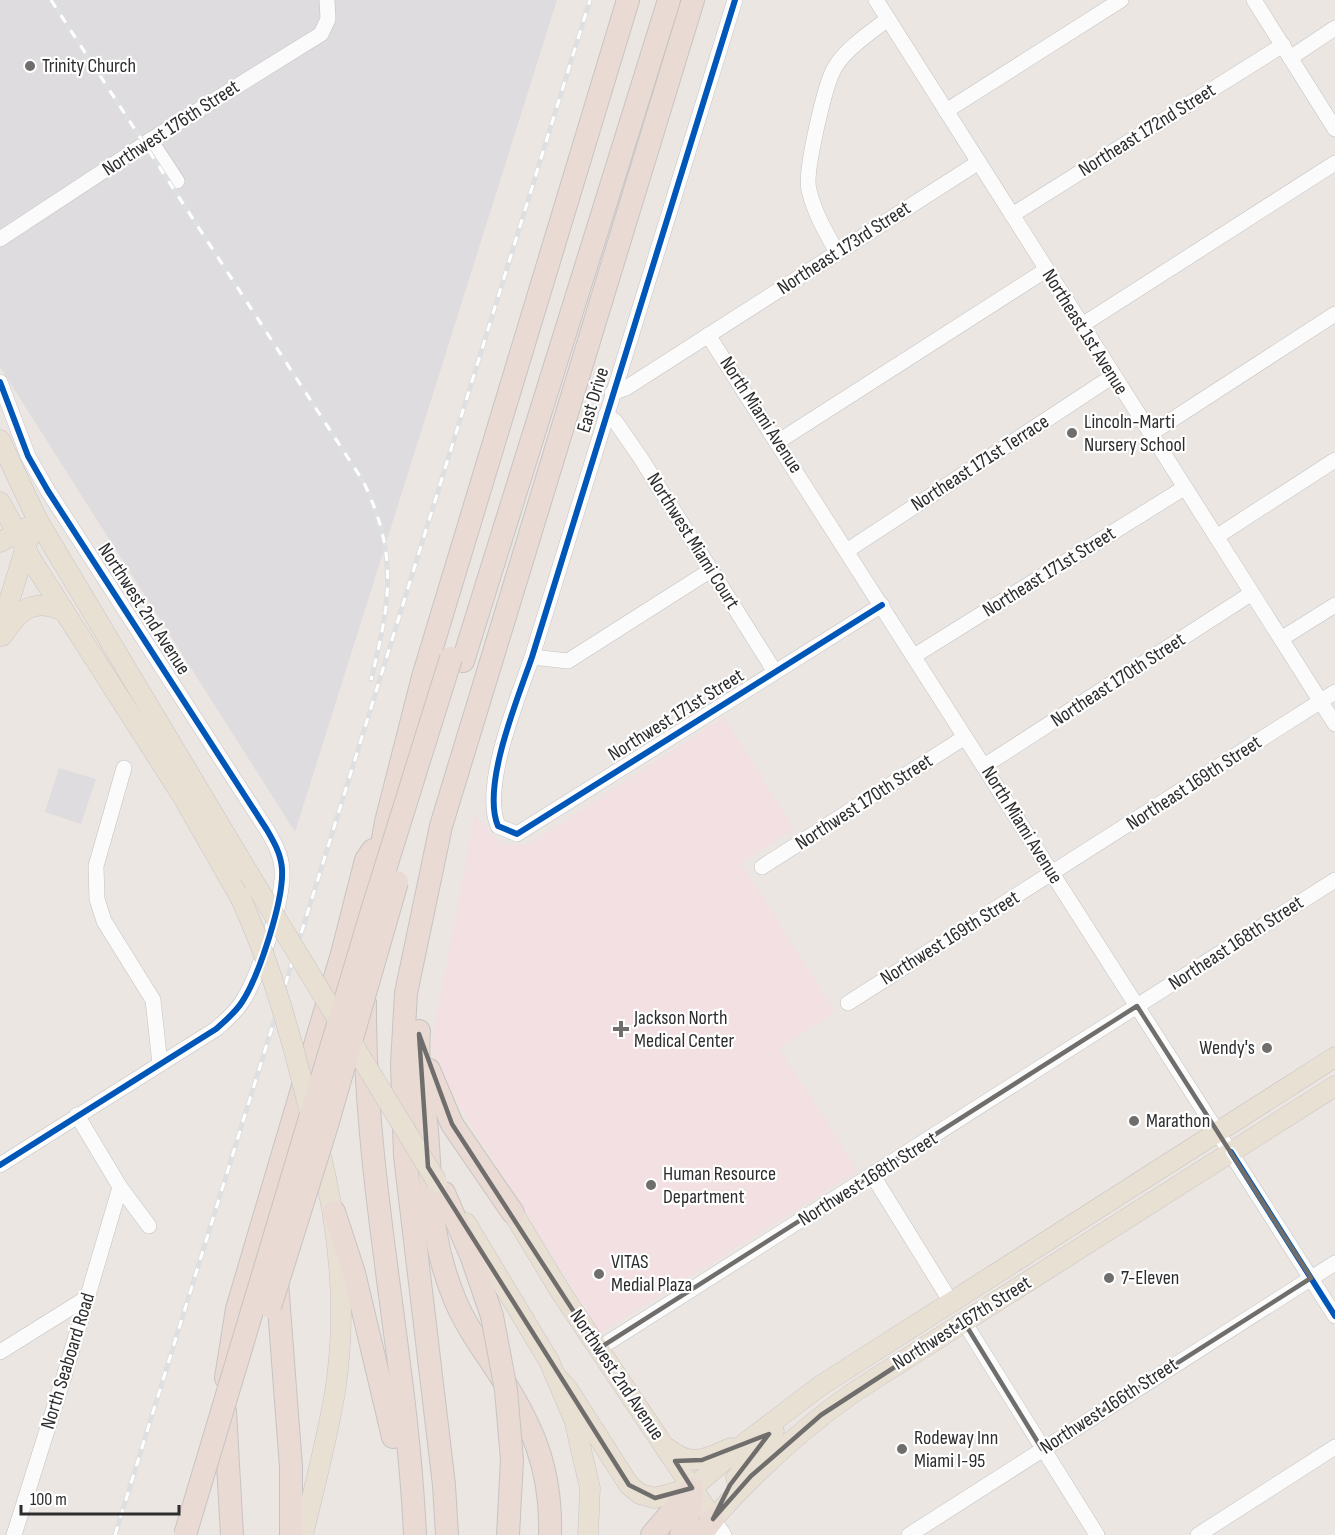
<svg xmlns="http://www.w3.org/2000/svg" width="1335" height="1535" font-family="'Sofia Sans Condensed',sans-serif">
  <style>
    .industrial { fill: #dedcde }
    .medical { fill: #f2e0e2 }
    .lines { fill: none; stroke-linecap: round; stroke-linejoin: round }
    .minor-casing { stroke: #c3c2c2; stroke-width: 16 }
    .major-casing { stroke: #c6c4c3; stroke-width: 21 }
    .highway-casing { stroke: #c6c4c3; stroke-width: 24 }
    .minor { stroke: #fcfbfb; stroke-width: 15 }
    .major { stroke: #e9e0d4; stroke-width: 20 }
    .highway { stroke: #eadad4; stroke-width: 22 }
    .rail-casing { stroke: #dedfe0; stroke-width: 5 }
    .rail { stroke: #fff; stroke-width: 3; stroke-dasharray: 9; stroke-linecap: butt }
    .major-bridge-casing { stroke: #c6c4c3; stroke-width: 21; stroke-linecap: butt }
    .highway-bridge-casing { stroke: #c6c4c3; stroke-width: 24; stroke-linecap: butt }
    .major-bridge { stroke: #e9e0d4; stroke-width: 20 }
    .highway-bridge { stroke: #eadad4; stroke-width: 22 }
    .cycleway-casing { stroke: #fff; stroke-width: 10 }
    .cycleway { stroke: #0057b8; stroke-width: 6 }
    .marked { fill: none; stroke: #706e6c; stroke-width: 4.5; stroke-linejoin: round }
    .poi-dot { fill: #706e6c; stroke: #fff; stroke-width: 2 }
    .labels { text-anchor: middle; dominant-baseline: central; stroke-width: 4.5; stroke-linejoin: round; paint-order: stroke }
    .poi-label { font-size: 20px; fill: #2d2d2d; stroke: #fff; text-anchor: start }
    .street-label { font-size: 20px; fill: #2d2d2d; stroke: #fff }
  </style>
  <rect width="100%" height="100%" fill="#ece6e2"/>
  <g class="industrial">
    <path d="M 0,0 L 557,0 L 295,832 L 0,367 Z"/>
    <path d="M 59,768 L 96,779 L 81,824 L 45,812 Z"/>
  </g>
  <path class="medical" d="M 724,717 L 794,829 L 741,863 L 835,1012 L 779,1048 L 858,1171 L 600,1333 L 443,1080 L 431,1046 L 475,815 L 502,845 L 528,845 Z"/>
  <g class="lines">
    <g class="minor-casing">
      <g id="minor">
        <path d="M 735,0 L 532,657 C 518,698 481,786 498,826 L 517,834 L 882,605"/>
        <path d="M 876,0 L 1335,724"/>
        <path d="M 1254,0 L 1335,129"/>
        <path d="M 1290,58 L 1335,28"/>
        <path d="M 946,111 L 1121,0"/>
        <path d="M 150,140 L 177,181"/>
        <path d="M 1012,215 L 1283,45"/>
        <path d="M 0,239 L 152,139 L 321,34 L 328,19 L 327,0"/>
        <path d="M 837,252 C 826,233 814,212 809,190 C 804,173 825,85 834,69 C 843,51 872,31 888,19"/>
        <path d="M 1082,325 L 1335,163"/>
        <path d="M 708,335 L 1335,1316"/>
        <path d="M 0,382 L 28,456 L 48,491 L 267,830 C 274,842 281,854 282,869 C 284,900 259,976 242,1002 C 235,1013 225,1021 216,1029 L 0,1165"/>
        <path d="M 612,393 L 626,388 L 979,162"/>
        <path d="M 606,415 L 615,421 L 640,457 L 775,672"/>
        <path d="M 1150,434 L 1335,314"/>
        <path d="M 779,441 L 1046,270"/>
        <path d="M 1216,537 L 1335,460"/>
        <path d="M 848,550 L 1113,376"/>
        <path d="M 1281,639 L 1335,605"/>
        <path d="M 914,656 L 1184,488"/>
        <path d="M 532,657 L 568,661 L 711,570"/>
        <path d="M 984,766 L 1252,593"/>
        <path d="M 124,768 L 96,866 L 97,899 L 104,921 L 153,1000 L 160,1064"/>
        <path d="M 762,867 L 965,737"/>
        <path d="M 848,1003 L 1335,692"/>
        <path d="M 77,1115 L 120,1187 L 149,1226"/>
        <path d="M 873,1176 L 951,1302"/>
        <path d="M 964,1322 L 1097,1535"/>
        <path d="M 598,1349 L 1335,880"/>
        <path d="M 0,1352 L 88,1297"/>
        <path d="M 713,1519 L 724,1535"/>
        <path d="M 14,1535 L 66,1370 L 120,1187"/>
        <path d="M 909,1535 L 1335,1263"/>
        <path d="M 1198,1535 L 1335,1447"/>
      </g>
    </g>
    <g class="major-casing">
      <g id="major">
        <path d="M 0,440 L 38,521 L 249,874"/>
        <path d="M 0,502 L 34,564 L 183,797 L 240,897"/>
        <path d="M 0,542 L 28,527"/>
        <path d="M 0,631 L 28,540"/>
        <path d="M 2,636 C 20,610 32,597 64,611"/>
        <path d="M 513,1213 L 562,1294 L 713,1519"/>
        <path d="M 466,1223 L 549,1361 L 574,1419 L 590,1488 L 588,1535"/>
        <path d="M 556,1376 L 567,1388 L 629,1485 L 640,1494 L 655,1498 L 692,1488 L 745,1443 L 820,1386 L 1335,1057"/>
        <path d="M 667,1448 C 692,1468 705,1459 731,1448"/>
        <path d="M 736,1478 L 774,1431"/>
        <path d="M 713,1519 C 756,1471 801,1429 854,1392 L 1335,1086"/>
        <path d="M 303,1535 C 314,1488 327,1440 335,1392 C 348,1308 339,1225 318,1144"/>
      </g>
    </g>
    <g class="highway-casing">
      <g id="highway">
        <path d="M 463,661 L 669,0"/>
        <path d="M 377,872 L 386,822 L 423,677 L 628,0"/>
        <path d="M 365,1003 C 364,1182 407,1357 415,1535"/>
        <path d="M 419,1031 C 416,1065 424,1097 427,1131 C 432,1195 429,1237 455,1300 C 465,1324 480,1345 494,1366 C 531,1422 552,1466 550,1535"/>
        <path d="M 429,1070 L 452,1124 L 513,1213"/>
        <path d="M 444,1193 L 471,1255 L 492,1316"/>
        <path d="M 334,1212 L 354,1273 L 393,1437"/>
        <path d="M 277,1282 L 291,1467 L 291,1535"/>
        <path d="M 226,1378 L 237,1309 L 342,954 L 366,860 L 373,850"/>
        <path d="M 225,1411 L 232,1535"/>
        <path d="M 447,1535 L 444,1485 L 405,1156 L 402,1064 L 406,993 L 441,826 L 693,0"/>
        <path d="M 508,1535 L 512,1460"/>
        <path d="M 652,1535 L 692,1488"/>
        <path d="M 681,1535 L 691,1508 L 692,1488"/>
        <path d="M 701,1535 L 713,1519"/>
      </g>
    </g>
    <use href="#minor" class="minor"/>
    <use href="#major" class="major"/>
    <use href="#highway" class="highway"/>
    <g class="rail-casing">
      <g id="rail">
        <path d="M 51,0 L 363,481 C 399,555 390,603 371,680"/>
        <path d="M 115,1535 L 590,0"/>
      </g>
    </g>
    <use href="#rail" class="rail"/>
    <g class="major-bridge-casing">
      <g id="major-bridge">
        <path d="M 249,874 L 437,1182"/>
        <path d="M 240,897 C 272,966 291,1036 309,1109"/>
      </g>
    </g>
    <g class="highway-bridge-casing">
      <g id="highway-bridge">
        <path d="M 270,1307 L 327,1125 L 397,882"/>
        <path d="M 492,1316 L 506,1390 L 512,1460"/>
        <path d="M 185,1535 L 372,911 L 451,658"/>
      </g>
    </g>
    <use href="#major-bridge" class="major-bridge"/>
    <use href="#highway-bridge" class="highway-bridge"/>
    <g class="cycleway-casing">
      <g id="cycleway">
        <path d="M 735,0 L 532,657 C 518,698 481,786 498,826 L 517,834 L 882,605"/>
        <path d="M 0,382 L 28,456 L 48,491 L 267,830 C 274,842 281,854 282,869 C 284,900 259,976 242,1002 C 235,1013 225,1021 216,1029 L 0,1165"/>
        <path d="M 1231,1152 L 1335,1316"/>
      </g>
    </g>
    <use href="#cycleway" class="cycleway"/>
  </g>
  <path class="marked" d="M 1137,1006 L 1311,1278 L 1042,1449 L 964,1322 L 821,1415 L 751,1476 L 713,1519 L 730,1485 L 769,1434 L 702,1460 L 675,1461 L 692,1488 L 655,1498 L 629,1485 L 428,1167 L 419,1034 L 452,1124 L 598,1349 Z"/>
  <g class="poi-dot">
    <circle cx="30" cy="66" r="6"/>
    <circle cx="1072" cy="433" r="6"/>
    <path d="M618 1020h6v6h6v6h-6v6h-6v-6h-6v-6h6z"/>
    <circle cx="1267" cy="1048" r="6"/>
    <circle cx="1134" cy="1121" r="6"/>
    <circle cx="651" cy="1185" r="6"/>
    <circle cx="599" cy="1274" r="6"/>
    <circle cx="1109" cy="1278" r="6"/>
    <circle cx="902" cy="1449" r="6"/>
  </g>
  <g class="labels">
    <g class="poi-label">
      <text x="42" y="66">Trinity Church</text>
      <text x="1084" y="422">Lincoln-Marti<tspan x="1084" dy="23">Nursery School</tspan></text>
      <text x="634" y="1018">Jackson North<tspan x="634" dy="23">Medical Center</tspan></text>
      <text x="1255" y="1048" text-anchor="end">Wendy's</text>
      <text x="1146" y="1121">Marathon</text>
      <text x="663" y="1174">Human Resource<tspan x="663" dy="23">Department</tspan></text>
      <text x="611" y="1262">VITAS<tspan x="611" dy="23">Medial Plaza</tspan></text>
      <text x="1121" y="1278">7-Eleven</text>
      <text x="914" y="1438">Rodeway Inn<tspan x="914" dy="23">Miami I-95</tspan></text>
    </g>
    <g class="street-label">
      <text transform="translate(171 128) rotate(-33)">Northwest 176th Street</text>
      <text transform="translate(1147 130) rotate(-32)">Northeast 172nd Street</text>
      <text transform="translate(844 248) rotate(-33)">Northeast 173rd Street</text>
      <text transform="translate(1085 332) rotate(58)">Northeast 1st Avenue</text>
      <text transform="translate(593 400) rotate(-73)">East Drive</text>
      <text transform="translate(761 415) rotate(57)">North Miami Avenue</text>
      <text transform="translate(980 463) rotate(-33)">Northeast 171st Terrace</text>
      <text transform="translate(693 541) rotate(58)">Northwest Miami Court</text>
      <text transform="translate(1049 572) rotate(-32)">Northeast 171st Street</text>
      <text transform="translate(144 609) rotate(57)">Northwest 2nd Avenue</text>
      <text transform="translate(1118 680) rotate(-33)">Northeast 170th Street</text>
      <text transform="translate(676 715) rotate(-32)">Northwest 171st Street</text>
      <text transform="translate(1194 783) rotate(-33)">Northeast 169th Street</text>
      <text transform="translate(864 802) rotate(-33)">Northwest 170th Street</text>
      <text transform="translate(1022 825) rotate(58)">North Miami Avenue</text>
      <text transform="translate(950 938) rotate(-32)">Northwest 169th Street</text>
      <text transform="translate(1236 943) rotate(-33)">Northeast 168th Street</text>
      <text transform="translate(868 1179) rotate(-32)">Northwest 168th Street</text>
      <text transform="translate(962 1323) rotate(-32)">Northwest 167th Street</text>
      <text transform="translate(68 1361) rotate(-73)">North Seaboard Road</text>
      <text transform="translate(617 1375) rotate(56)">Northwest 2nd Avenue</text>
      <text transform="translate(1109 1406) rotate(-33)">Northwest 166th Street</text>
    </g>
  </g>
  <path d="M21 1505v9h158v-9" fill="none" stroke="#2d2d2d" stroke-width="3"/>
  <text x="30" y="1505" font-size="18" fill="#2d2d2d" stroke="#ffffff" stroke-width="4.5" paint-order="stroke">100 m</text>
</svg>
